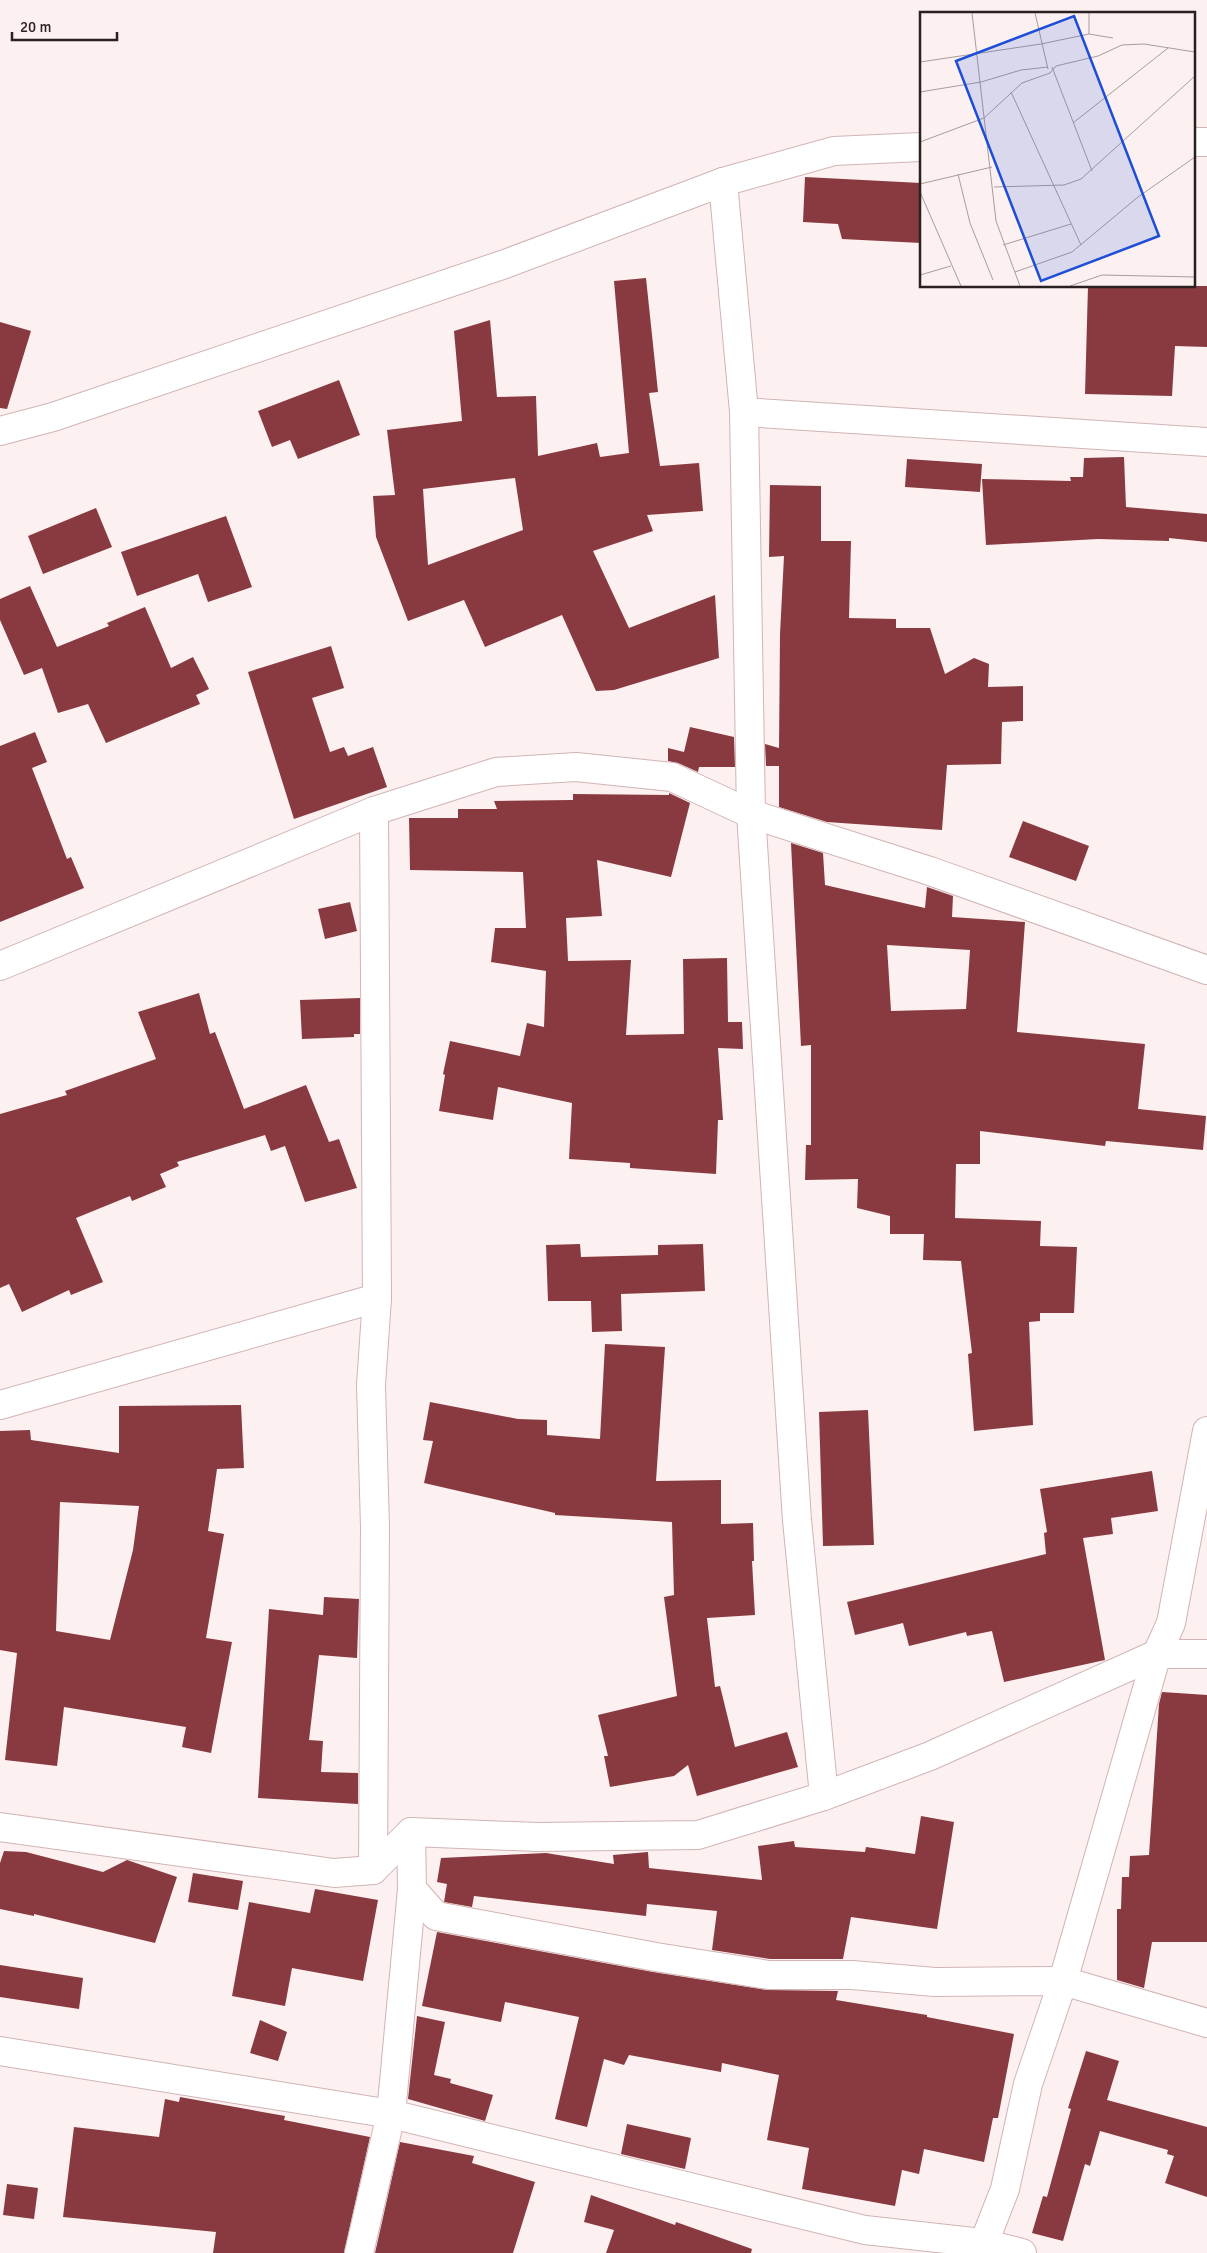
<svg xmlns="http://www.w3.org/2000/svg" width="1207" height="2253" font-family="Signika,sans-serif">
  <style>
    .building { fill: #893a40; fill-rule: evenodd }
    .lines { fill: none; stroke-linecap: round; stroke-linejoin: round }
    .minor-casing { stroke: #d1b4b5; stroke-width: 30 }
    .minor { stroke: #fff; stroke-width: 28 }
    .inset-road { fill: none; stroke: #a89d9d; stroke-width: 1 }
    .view { fill: #1d4ed8; fill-opacity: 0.15; stroke: #1d4ed8; stroke-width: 2.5 }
    .inset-edge { fill: none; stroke: #2a2020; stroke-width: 2.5 }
  </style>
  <rect width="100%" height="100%" fill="#fcf0f0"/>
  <g class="building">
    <path d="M 805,177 L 921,183 L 921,243 L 842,239 L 838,224 L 803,222 Z"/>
    <path d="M 646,278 L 658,392 L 649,393 L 660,466 L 699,463 L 703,511 L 647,515 L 653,531 L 593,551 L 629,628 L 715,595 L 719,658 L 614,690 L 596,691 L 562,615 L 485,647 L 464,600 L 408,621 L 376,537 L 373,496 L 395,495 L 387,430 L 462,421 L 454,331 L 490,320 L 497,397 L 536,396 L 538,456 L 597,443 L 600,457 L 629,453 L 614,281 ZM 515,478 L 523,530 L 428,565 L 423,489 Z"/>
    <path d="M 1088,286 L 1207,286 L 1207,347 L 1175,346 L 1172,396 L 1085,394 Z"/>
    <path d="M 0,322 L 31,331 L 7,409 L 0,408 Z"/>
    <path d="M 339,380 L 360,435 L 298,459 L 290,440 L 272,447 L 258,411 Z"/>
    <path d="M 1124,457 L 1126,507 L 1207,514 L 1207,542 L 1169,538 L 1169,541 L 1098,539 L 986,545 L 982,479 L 1071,481 L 1070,477 L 1083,477 L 1084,458 Z"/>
    <path d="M 907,459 L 982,464 L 980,492 L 905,487 Z"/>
    <path d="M 770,485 L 821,486 L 821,541 L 851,541 L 849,618 L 896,619 L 896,628 L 930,628 L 945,674 L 974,658 L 989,664 L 988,687 L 1023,686 L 1023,721 L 1002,722 L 1001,764 L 947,765 L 942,830 L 827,822 L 779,807 L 779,766 L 766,766 L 765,744 L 779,748 L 780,634 L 784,556 L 769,557 Z"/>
    <path d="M 96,508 L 112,547 L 43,574 L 28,536 Z"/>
    <path d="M 226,516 L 252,587 L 208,602 L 198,574 L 137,596 L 121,552 Z"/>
    <path d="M 30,586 L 57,647 L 109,626 L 107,623 L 145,607 L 171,668 L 193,657 L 209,689 L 196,695 L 200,704 L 106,743 L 88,704 L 58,713 L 42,668 L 24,675 L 0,620 L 0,599 Z"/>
    <path d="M 331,646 L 344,688 L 312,698 L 330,752 L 344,747 L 348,756 L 373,747 L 387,787 L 294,819 L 248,672 Z"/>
    <path d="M 690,727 L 734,737 L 735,767 L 699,767 L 698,772 L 678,763 L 668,761 L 668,748 L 684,752 Z"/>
    <path d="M 35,732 L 47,762 L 32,768 L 67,859 L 71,857 L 84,888 L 0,922 L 0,746 Z"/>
    <path d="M 669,793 L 690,803 L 671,877 L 597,860 L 602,916 L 566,918 L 568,961 L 631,960 L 626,1035 L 684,1034 L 683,959 L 727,958 L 728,1022 L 742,1022 L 743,1049 L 718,1048 L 723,1120 L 718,1120 L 716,1174 L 630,1168 L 630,1163 L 569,1159 L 572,1103 L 498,1087 L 493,1120 L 439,1111 L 445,1075 L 443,1074 L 450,1041 L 520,1056 L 527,1023 L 544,1027 L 546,971 L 491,962 L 495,928 L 526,928 L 523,872 L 410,870 L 409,818 L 458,818 L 458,809 L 497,809 L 494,801 L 573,800 L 573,794 L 669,795 Z"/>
    <path d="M 1023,821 L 1089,846 L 1076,881 L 1009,857 Z"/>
    <path d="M 791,843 L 823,853 L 825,885 L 925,908 L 927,887 L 953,896 L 952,917 L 1025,922 L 1017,1032 L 1145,1044 L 1138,1109 L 1206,1116 L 1203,1150 L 1106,1141 L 1105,1146 L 980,1131 L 980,1164 L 956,1164 L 955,1218 L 1041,1221 L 1040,1246 L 1077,1247 L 1074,1313 L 1040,1313 L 1040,1321 L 1029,1322 L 1033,1425 L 974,1431 L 968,1354 L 972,1353 L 961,1261 L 923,1260 L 924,1234 L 890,1234 L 890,1216 L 857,1208 L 858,1179 L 805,1180 L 806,1145 L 811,1145 L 811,1045 L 801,1046 ZM 887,945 L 970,950 L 966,1009 L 891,1011 Z"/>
    <path d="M 350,902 L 357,931 L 325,939 L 318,909 Z"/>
    <path d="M 199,993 L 210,1034 L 215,1032 L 244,1109 L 306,1085 L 329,1142 L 339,1139 L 357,1188 L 305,1202 L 285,1146 L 271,1151 L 265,1135 L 177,1162 L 179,1166 L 160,1174 L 166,1187 L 132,1201 L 130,1196 L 76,1218 L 103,1282 L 71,1295 L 69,1290 L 22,1312 L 9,1284 L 0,1288 L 0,1114 L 67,1095 L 65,1091 L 156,1059 L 138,1012 Z"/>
    <path d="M 360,998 L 360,1034 L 354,1034 L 354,1037 L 302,1039 L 300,1000 Z"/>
    <path d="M 580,1244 L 581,1257 L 658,1255 L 658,1245 L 703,1244 L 705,1291 L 621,1294 L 622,1331 L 592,1332 L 591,1301 L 548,1301 L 546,1245 Z"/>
    <path d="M 605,1344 L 665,1347 L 656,1481 L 721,1480 L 721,1524 L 753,1523 L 754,1561 L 752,1561 L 755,1615 L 707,1618 L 715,1687 L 720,1686 L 735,1747 L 787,1732 L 798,1767 L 697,1796 L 688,1765 L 674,1776 L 610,1787 L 604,1756 L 608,1756 L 598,1715 L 677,1696 L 664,1597 L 674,1595 L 672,1522 L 555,1515 L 555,1513 L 424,1483 L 433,1441 L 423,1440 L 430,1402 L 518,1419 L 547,1420 L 547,1435 L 600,1439 Z"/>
    <path d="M 241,1405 L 244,1468 L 217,1469 L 208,1531 L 224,1534 L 206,1638 L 232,1642 L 211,1753 L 182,1747 L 186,1727 L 64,1707 L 57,1766 L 5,1760 L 17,1653 L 0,1650 L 0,1431 L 30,1430 L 31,1440 L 119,1453 L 119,1406 ZM 60,1502 L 139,1506 L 133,1550 L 110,1640 L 56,1631 Z"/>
    <path d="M 868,1410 L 874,1545 L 823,1546 L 819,1412 Z"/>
    <path d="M 1152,1471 L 1158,1511 L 1111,1518 L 1113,1534 L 1083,1538 L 1105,1660 L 1004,1682 L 992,1631 L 967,1636 L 966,1632 L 909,1646 L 903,1623 L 855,1635 L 847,1602 L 1046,1554 L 1044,1533 L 1047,1532 L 1040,1489 Z"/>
    <path d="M 324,1597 L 359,1599 L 357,1658 L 319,1655 L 309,1740 L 323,1741 L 321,1772 L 358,1773 L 358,1804 L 258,1798 L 269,1609 L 323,1615 Z"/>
    <path d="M 1162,1692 L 1207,1695 L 1207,1942 L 1152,1942 L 1144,1988 L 1117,1980 L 1117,1909 L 1121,1909 L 1122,1877 L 1129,1877 L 1130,1856 L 1149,1855 L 1159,1704 Z"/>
    <path d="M 921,1816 L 954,1822 L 937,1929 L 851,1917 L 843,1959 L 770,1959 L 712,1950 L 717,1911 L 647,1904 L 646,1916 L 474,1896 L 472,1907 L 444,1902 L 447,1884 L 437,1882 L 441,1858 L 546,1853 L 614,1864 L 613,1855 L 648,1852 L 649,1868 L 762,1880 L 758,1846 L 794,1841 L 795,1847 L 865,1852 L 866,1847 L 915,1854 Z"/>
    <path d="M 4,1851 L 26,1852 L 103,1872 L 127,1860 L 177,1877 L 155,1943 L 34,1914 L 34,1916 L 0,1909 L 0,1863 Z"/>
    <path d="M 193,1873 L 243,1881 L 238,1910 L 188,1902 Z"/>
    <path d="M 315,1889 L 378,1900 L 363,1981 L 292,1968 L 285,2006 L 232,1996 L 249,1902 L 310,1913 Z"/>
    <path d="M 437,1932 L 653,1972 L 767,1990 L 838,1991 L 836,2000 L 927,2015 L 927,2017 L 1014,2034 L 998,2118 L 993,2118 L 984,2162 L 924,2149 L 919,2174 L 902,2170 L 895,2206 L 802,2189 L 809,2148 L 767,2140 L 779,2075 L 722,2063 L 721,2072 L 629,2055 L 624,2065 L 604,2059 L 587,2127 L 555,2119 L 579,2017 L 505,2002 L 501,2022 L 422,2006 Z"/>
    <path d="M 0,1965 L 83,1978 L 79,2009 L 0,1997 Z"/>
    <path d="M 417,2016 L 445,2022 L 434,2075 L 451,2079 L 450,2083 L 493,2095 L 485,2121 L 408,2099 Z"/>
    <path d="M 260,2020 L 287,2032 L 278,2061 L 250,2053 Z"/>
    <path d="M 1086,2051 L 1119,2061 L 1107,2100 L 1207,2127 L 1207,2197 L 1165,2183 L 1174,2156 L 1167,2154 L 1168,2150 L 1100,2131 L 1090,2166 L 1085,2164 L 1063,2241 L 1032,2233 L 1043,2196 L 1047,2197 L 1071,2109 L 1068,2108 Z"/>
    <path d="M 180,2097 L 285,2116 L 284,2120 L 370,2137 L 344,2253 L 213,2253 L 216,2232 L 63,2217 L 74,2127 L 159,2137 L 165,2099 L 179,2102 Z"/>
    <path d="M 627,2124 L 691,2138 L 685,2169 L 621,2154 Z"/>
    <path d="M 400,2142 L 474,2156 L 472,2163 L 535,2182 L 513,2253 L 375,2253 Z"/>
    <path d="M 7,2184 L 38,2188 L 34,2219 L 3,2215 Z"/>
    <path d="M 591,2195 L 675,2225 L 676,2222 L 752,2249 L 751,2253 L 606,2253 L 614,2230 L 584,2222 Z"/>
  </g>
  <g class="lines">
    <g class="minor-casing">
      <g id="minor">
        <path d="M 1193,142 L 1207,142"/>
        <path d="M 723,182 L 744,412 L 751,814 L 797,1520 L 824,1796"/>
        <path d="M 744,412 L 1207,442"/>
        <path d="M 0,431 L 53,417 L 505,264 L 723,182 L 834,151 L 921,147"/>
        <path d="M 0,966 L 374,811 L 496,772 L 576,767 L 672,777 L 751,814 L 930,871 L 1207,970"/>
        <path d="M 0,1405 L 377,1298"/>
        <path d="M 0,1827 L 334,1873 L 373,1870 L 411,1832 L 537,1837 L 698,1835 L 824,1796 L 930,1756 L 1157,1654 L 1207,1654"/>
        <path d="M 373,1870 L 375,1527 L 371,1385 L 377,1298 L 374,811"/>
        <path d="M 412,1889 L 436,1916 L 656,1957 L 769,1975 L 852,1975 L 935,1982 L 1063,1981 L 1207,2023"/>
        <path d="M 0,2051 L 391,2114 L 865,2230 L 982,2243 L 1022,2253"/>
        <path d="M 359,2253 L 391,2114 L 412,1889 L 411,1832"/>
        <path d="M 980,2253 L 1005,2189 L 1028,2084 L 1063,1981 L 1157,1654 L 1171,1623 L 1207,1431"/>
      </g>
    </g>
    <use href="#minor" class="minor"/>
  </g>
  <g transform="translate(920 12)">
    <rect width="275" height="275" fill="#fcf0f0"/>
    <path class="inset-road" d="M 52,1 L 76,209 L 100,274M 115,1 L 128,57M 169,1 L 169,22 L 193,26M 0,50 L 121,32 L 169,22M 132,55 L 172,159M 0,80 L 61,70 L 101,58 L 128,55M 91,80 L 161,233M 153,111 L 248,36M 0,130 L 64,106 L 102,71 L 130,61 L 136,54 L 178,44 L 202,33 L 224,32 L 275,40M 38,162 L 50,211 L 73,268M 0,172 L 72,155M 74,175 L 144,173 L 161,167 L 275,64M 0,180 L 41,274M 83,233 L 151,212M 95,260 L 152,240 L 218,185 L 275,145M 0,263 L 31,254M 150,274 L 182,263 L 275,265"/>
    <path class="view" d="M 154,4 L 239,224 L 121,269 L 36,49 Z"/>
    <rect width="275" height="275" class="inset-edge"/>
  </g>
  <path d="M12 32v8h105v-8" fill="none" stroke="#2a2020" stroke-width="2.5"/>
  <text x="20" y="32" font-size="15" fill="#2a2020" stroke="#fcf0f0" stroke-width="4" paint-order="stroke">20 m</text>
</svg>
